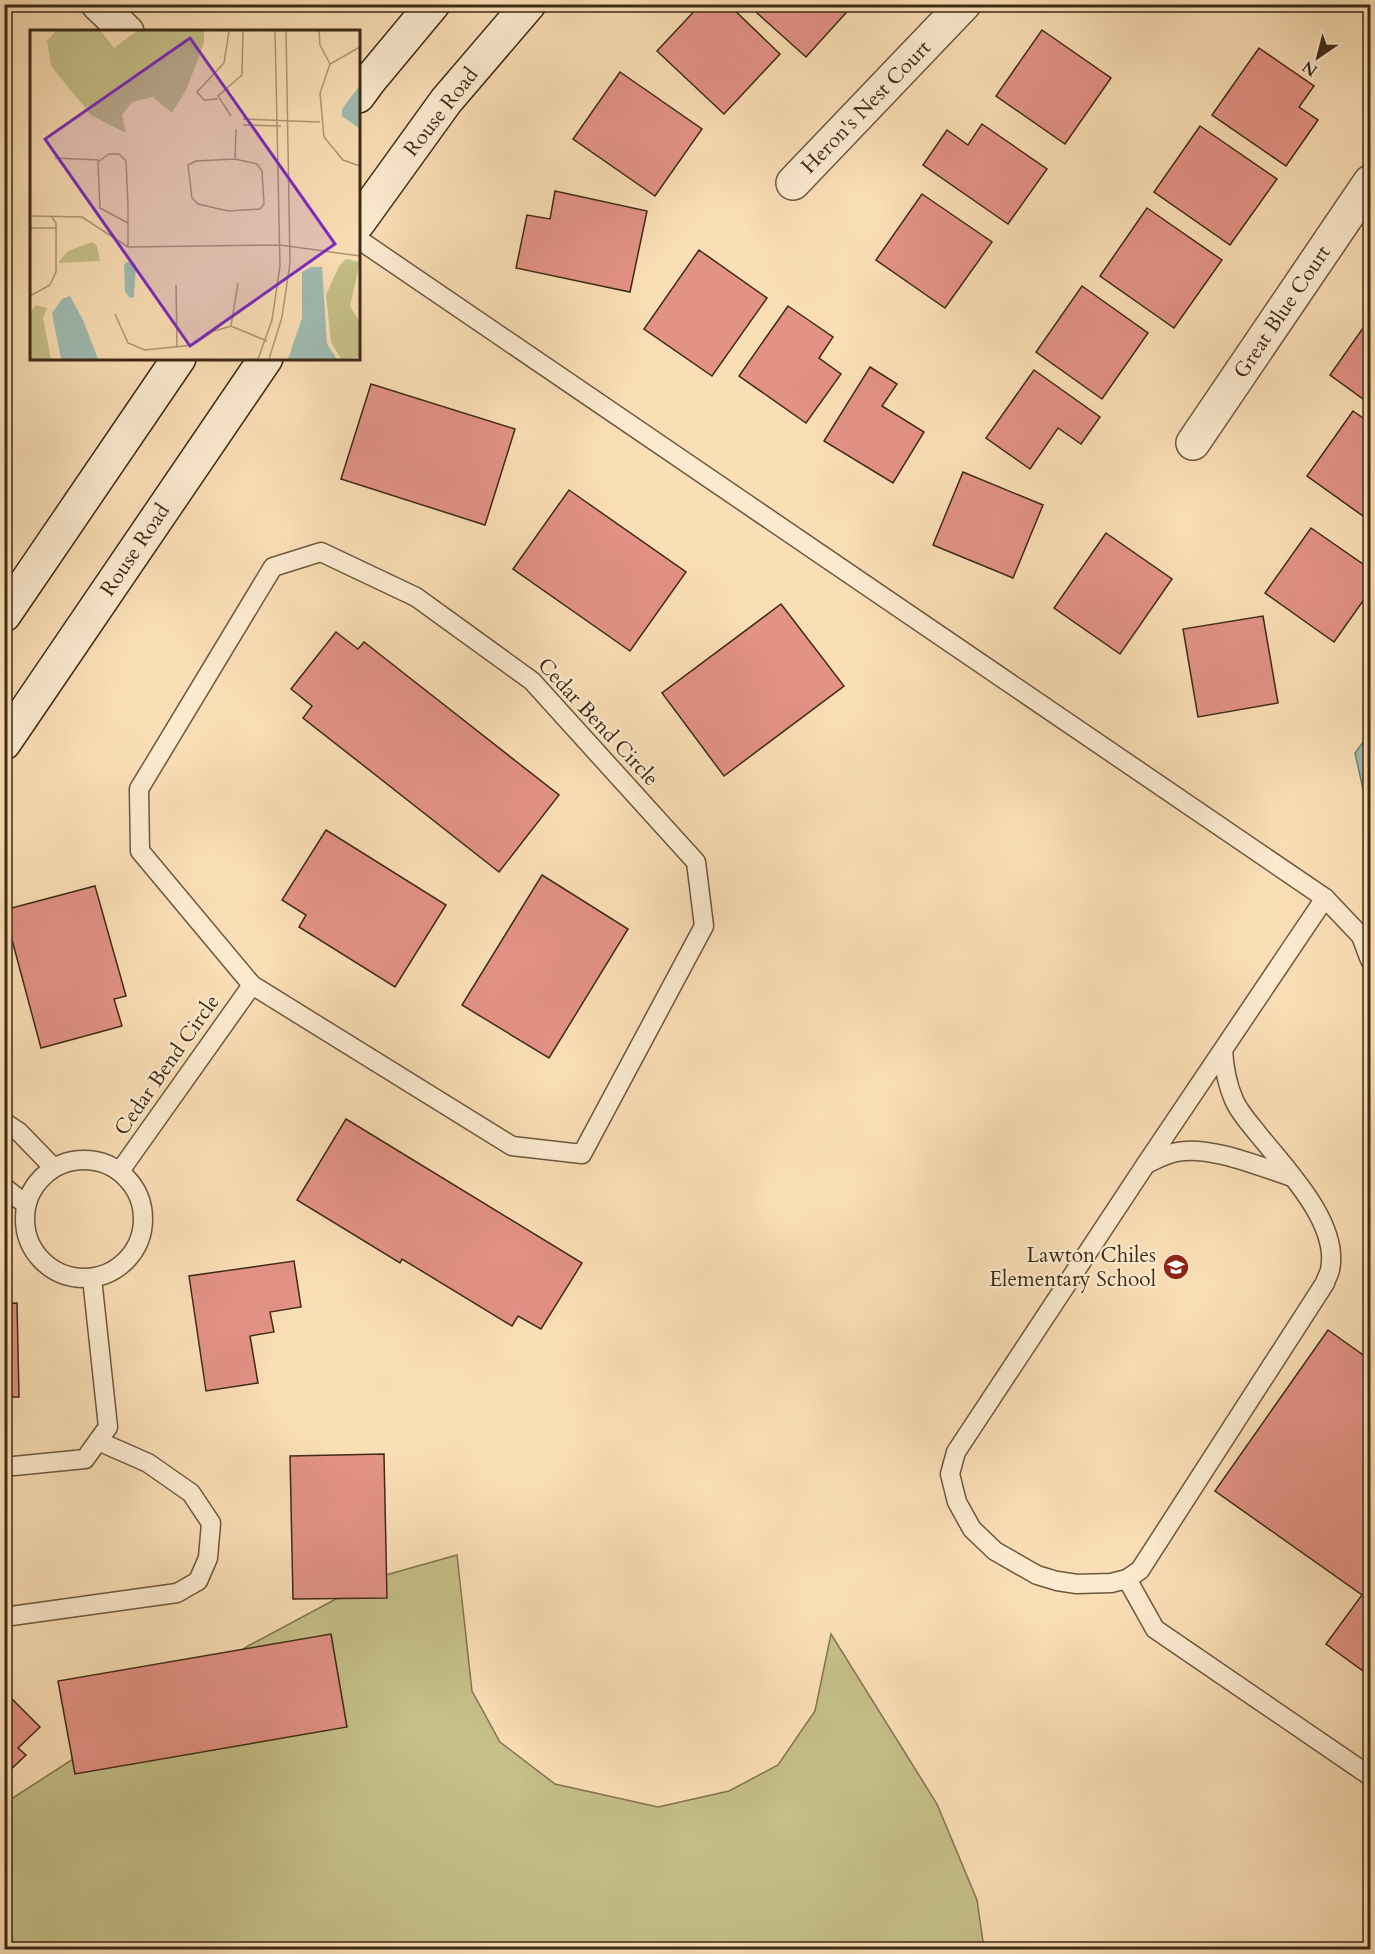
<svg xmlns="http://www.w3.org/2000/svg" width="1375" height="1954" font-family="Cardo,serif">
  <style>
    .green { fill: #c5bf88; stroke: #82744f; stroke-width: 1.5 }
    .water { fill: #9fbbb2; stroke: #788174; stroke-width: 1.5 }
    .building { fill: #e39286; stroke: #3e2a16; stroke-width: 1.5 }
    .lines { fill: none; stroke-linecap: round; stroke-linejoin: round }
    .lane-casing { stroke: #6d573e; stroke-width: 21 }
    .street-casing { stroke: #6d573e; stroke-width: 36 }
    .secondary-casing { stroke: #3e2a16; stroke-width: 36 }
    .lane { stroke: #fceacf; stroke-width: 18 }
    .street { stroke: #fceacf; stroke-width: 33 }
    .secondary { stroke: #fceacf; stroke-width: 33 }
    .labels { text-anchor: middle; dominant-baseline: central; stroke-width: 4.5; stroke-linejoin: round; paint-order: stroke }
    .street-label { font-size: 21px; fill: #3e2a16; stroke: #fceacf }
    .poi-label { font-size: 21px; fill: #3e2a16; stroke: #fceacf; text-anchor: end }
    .inset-road { fill: none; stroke: #af9675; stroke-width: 1.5 }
    .view { fill: #7b2cbf; fill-opacity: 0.15; stroke: #7b2cbf; stroke-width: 3 }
    .inset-edge { fill: none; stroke: #3e2a16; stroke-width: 3 }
  </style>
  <rect width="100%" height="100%" fill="#fadeb5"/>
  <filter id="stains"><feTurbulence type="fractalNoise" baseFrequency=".00333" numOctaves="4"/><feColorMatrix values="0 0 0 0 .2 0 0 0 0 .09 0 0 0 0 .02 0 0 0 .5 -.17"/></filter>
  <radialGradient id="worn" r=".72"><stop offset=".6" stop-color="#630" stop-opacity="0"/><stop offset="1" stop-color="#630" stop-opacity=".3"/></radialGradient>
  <path class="green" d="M 457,1555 L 472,1691 L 500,1742 L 555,1784 L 658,1807 L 729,1791 L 778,1765 L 815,1711 L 831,1634 L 937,1804 L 977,1900 L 984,1949 L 5,1950 L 5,1803 L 248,1646 L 375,1578 Z"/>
  <path class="water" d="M 1370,733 L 1370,803 L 1366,803 L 1355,753 Z"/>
  <g class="building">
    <path d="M 701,4 L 728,4 L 780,54 L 724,114 L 657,51 Z"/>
    <path d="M 747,4 L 854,4 L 806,57 Z"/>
    <path d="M 1042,30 L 1111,78 L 1065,144 L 996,96 Z"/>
    <path d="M 1259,48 L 1314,86 L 1299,107 L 1318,120 L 1286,166 L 1212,115 Z"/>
    <path d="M 620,72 L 702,129 L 655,196 L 573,139 Z"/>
    <path d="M 982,124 L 1047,169 L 1008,224 L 923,165 L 947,130 L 968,145 Z"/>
    <path d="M 1200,126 L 1277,179 L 1230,245 L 1154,192 Z"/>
    <path d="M 555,191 L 647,211 L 630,292 L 516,268 L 527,215 L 550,219 Z"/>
    <path d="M 922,194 L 992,242 L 945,308 L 876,260 Z"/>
    <path d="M 1147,208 L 1222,260 L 1174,328 L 1100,276 Z"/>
    <path d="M 699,250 L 767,298 L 712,376 L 644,329 Z"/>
    <path d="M 1082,286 L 1148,333 L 1102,399 L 1036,352 Z"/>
    <path d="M 788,306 L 833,337 L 819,358 L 841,374 L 806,423 L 739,376 Z"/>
    <path d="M 1370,318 L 1370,404 L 1330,375 Z"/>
    <path d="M 870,367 L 897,384 L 882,406 L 924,432 L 893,483 L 824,441 Z"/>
    <path d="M 1034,370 L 1100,417 L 1081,444 L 1058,428 L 1030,469 L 986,438 Z"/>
    <path d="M 371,384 L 515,429 L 485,525 L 341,479 Z"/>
    <path d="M 1353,411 L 1370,423 L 1370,521 L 1307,476 Z"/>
    <path d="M 963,472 L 1043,505 L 1013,578 L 933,545 Z"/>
    <path d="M 569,490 L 686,572 L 630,651 L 513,569 Z"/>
    <path d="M 1311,528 L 1370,569 L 1370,591 L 1334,642 L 1265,593 Z"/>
    <path d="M 1106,533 L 1172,579 L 1120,654 L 1054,608 Z"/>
    <path d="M 781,604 L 844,686 L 724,776 L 662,693 Z"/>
    <path d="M 1263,616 L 1278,703 L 1198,717 L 1183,629 Z"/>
    <path d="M 336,632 L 358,649 L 364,642 L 559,795 L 499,872 L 303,718 L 312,706 L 291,689 Z"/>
    <path d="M 326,830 L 446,905 L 395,987 L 299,927 L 306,915 L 282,900 Z"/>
    <path d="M 542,875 L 628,929 L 549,1058 L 462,1005 Z"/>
    <path d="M 95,886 L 126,996 L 114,999 L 122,1026 L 41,1048 L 4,910 Z"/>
    <path d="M 346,1119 L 582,1263 L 541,1329 L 518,1316 L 512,1326 L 402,1259 L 400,1263 L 297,1200 Z"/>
    <path d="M 294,1261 L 301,1307 L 270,1312 L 274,1332 L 250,1336 L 258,1383 L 206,1391 L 189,1276 Z"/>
    <path d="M 17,1303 L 19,1397 L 4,1397 L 4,1304 Z"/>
    <path d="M 1328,1330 L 1370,1360 L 1370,1676 L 1326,1644 L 1362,1595 L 1215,1491 Z"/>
    <path d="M 384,1454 L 387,1598 L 293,1599 L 290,1456 Z"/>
    <path d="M 331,1634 L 347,1727 L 75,1774 L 58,1681 Z"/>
    <path d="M 4,1691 L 40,1727 L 18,1748 L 26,1755 L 4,1776 Z"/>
  </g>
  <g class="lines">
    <g class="lane-casing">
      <g id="lane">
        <path d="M 358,239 L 1325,898 L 1361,936 L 1370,960"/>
        <path d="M 321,552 L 416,597 L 532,681 L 696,862 L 704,926 L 582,1154 L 512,1146 L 252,985 L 140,851 L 139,789 L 273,567 Z"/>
        <path d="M 1223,1050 C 1224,1068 1227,1084 1234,1100 C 1239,1112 1250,1124 1258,1134 C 1285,1168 1340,1223 1330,1270 C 1329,1274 1326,1279 1325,1283 L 1140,1570 L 1127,1579 L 1111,1583 L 1077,1584 L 1057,1581 L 1037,1575 L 995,1551 L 972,1529 L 957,1502 L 950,1474 L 956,1452 L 1146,1164 L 1325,898"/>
        <path d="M 4,1122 L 19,1132 L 53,1167"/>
        <circle cx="84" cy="1219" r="59"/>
        <path d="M 1146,1164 C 1155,1160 1166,1154 1177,1152 C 1209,1145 1261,1167 1292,1177"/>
        <path d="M 120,1171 L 252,985"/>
        <path d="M 4,1187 L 25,1204"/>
        <path d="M 4,1467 L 85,1459 L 108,1427 L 92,1278"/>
        <path d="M 1127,1579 L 1155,1629 L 1370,1776"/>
        <path d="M 4,1617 L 177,1593 L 198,1581 L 208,1558 L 211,1523 L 191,1493 L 148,1463 L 98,1441"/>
      </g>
    </g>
    <g class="street-casing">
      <g id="street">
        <path d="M 98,4 L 127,32"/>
        <path d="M 793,183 L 964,4"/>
        <path d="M 1193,443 L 1370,182"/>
      </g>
    </g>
    <g class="secondary-casing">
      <g id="secondary">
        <path d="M 358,96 L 369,81 L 433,4"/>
        <path d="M 358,223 L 446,101 L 529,4"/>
        <path d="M 4,615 L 179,358"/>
        <path d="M 4,743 L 266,358"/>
      </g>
    </g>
    <use href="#lane" class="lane"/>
    <use href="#street" class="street"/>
    <use href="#secondary" class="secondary"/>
  </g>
  <defs>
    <g id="school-disc" transform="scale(1.35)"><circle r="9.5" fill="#8f2418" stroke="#fceacf"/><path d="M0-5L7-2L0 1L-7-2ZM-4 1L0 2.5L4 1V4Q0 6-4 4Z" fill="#fff"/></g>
  </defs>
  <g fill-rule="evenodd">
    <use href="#school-disc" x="1176" y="1267"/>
  </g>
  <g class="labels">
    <g class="street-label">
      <text transform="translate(866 107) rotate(-46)">Heron's Nest Court</text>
      <text transform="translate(441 112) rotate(-52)">Rouse Road</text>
      <text transform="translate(1282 312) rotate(-56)">Great Blue Court</text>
      <text transform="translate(135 550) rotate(-56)">Rouse Road</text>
      <text transform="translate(598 722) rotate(47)">Cedar Bend Circle</text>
      <text transform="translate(167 1065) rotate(-55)">Cedar Bend Circle</text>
    </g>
    <g class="poi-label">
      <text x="1156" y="1255">Lawton Chiles<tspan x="1156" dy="24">Elementary School</tspan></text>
    </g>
  </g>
  <g transform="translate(30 30)">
    <rect width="330" height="330" fill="#fadeb5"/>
    <path d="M 26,1 L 71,1 L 84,18 L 107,1 L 174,1 L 174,13 L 157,58 L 142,83 L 123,67 L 102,72 L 92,85 L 96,103 L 61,85 L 21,36 L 17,11 ZM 62,212 L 67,216 L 70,231 L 28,233 L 38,221 ZM 316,229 L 330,232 L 320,276 L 330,293 L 330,327 L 311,329 L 301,312 L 296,265 L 309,236 ZM 6,275 L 17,278 L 13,288 L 21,329 L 0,329 L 0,283 Z" fill="#c5bf88"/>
    <path d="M 330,55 L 330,99 L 312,86 L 312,79 ZM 101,230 L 106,235 L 104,267 L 100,268 L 95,262 L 94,234 ZM 281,237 L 292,237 L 297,314 L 307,329 L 258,329 L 272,288 L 272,242 ZM 40,266 L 53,290 L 68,329 L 31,329 L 22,283 L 32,269 Z" fill="#9fbbb2"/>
    <path class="inset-road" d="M 289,1 L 290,15 L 300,34M 330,17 L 300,34 L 290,63 L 294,107 L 313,130 L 330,136M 188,69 L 174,70 L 167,62 L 194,33 L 199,1M 201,86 L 188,66 L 212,45 L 213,1M 213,89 L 290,92M 213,95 L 251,96M 25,128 L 69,130M 205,129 L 227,134 L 232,141 L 234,174 L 230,179 L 198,181 L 168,174 L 162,168 L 158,135 L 166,131 ZM 205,129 L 206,99M 0,186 L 52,187 L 98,217 L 250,215 L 330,226M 98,193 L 70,178 L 68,132 L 79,124 L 89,124 L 96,131 L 98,176 L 98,217M 0,198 L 26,198M 146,255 L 147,317M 0,266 L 20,255 L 26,242 L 26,193 L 21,186M 85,284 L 98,313 L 115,320 L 163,315 L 184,301 L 201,296 L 237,311M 201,296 L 208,253M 228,329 L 242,290 L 250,236 L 245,1M 239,329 L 252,287 L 260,233 L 256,1"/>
    <path class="view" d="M 160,8 L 305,214 L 160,316 L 15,109 Z"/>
    <rect width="330" height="330" class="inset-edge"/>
  </g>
  <rect width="1375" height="1954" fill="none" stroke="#fadeb5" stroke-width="24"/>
  <rect x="6" y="6" width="1363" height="1942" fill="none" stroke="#3e2a16" stroke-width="3"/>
  <rect x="12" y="12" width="1351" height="1930" fill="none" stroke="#3e2a16" stroke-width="1.5"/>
  <g transform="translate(1318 57) rotate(215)" stroke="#fceacf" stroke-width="4.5" paint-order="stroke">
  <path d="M0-4.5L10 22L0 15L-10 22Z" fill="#3e2a16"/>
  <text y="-9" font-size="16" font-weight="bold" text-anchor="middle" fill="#3e2a16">N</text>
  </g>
  <rect width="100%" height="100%" filter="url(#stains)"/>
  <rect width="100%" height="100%" fill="url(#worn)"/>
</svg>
